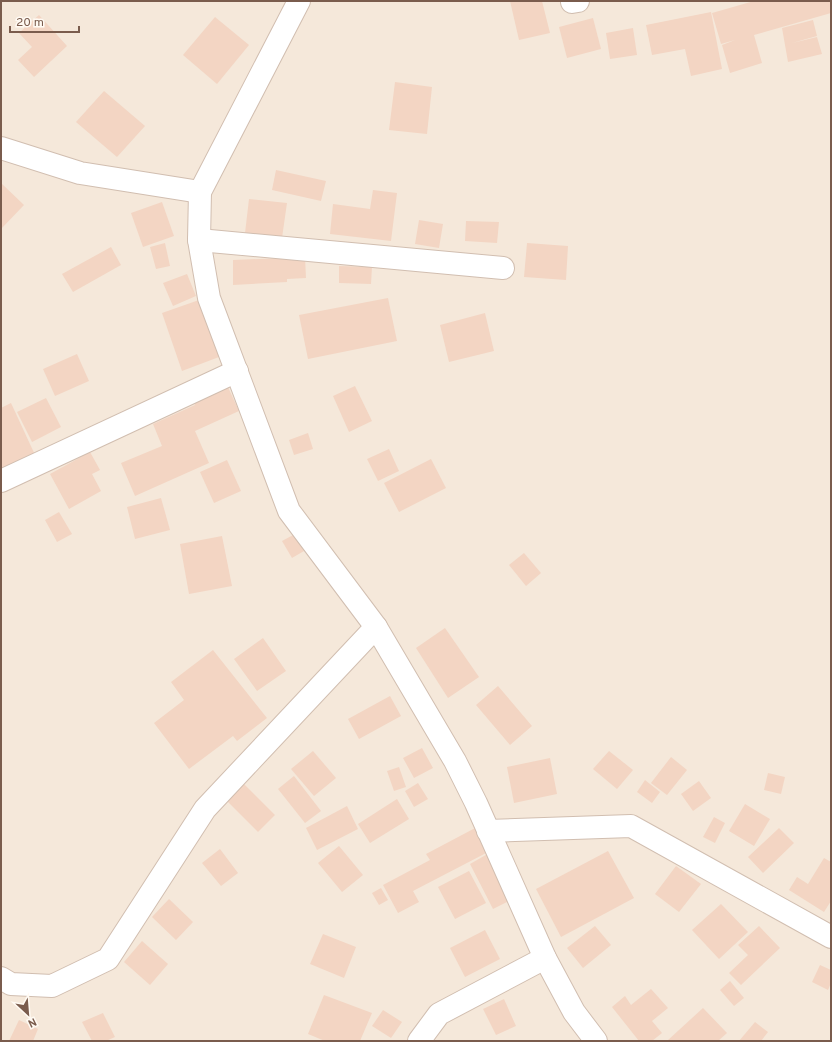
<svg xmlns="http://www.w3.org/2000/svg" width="832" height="1042" font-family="Overpass,sans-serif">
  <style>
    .residential { fill: #f5e8da }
    .building { fill: #f3d5c3 }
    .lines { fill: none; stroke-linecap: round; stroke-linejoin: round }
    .minor-casing { stroke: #d1beb0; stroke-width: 24 }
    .minor { stroke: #fff; stroke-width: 22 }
  </style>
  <rect width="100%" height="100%" fill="#fdf6ec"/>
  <rect class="residential" x="1" y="1" width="830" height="1040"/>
  <g class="building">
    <path d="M 510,1 L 542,1 L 550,33 L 519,40 Z"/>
    <path d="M 754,1 L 831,1 L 831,13 L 754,35 L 762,63 L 730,73 L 722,45 L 735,40 L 721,44 L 712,13 Z"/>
    <path d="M 711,12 L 722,69 L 691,76 L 685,49 L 652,55 L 646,25 Z"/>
    <path d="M 39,15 L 67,46 L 34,77 L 18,60 L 32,47 L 19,33 Z"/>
    <path d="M 215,17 L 249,45 L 217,84 L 183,55 Z"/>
    <path d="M 593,18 L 601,49 L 567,58 L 559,27 Z"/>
    <path d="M 813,20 L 817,36 L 792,43 L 817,37 L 822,54 L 788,62 L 782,28 Z"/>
    <path d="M 633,28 L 637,55 L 610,59 L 606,33 Z"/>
    <path d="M 395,82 L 432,87 L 427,134 L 389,130 Z"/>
    <path d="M 104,91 L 145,126 L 117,157 L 76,122 Z"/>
    <path d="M 276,170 L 326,181 L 321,201 L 272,190 Z"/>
    <path d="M 1,183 L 24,205 L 1,229 Z"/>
    <path d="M 373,190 L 397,193 L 391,241 L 330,234 L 333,204 L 370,209 Z"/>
    <path d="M 249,199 L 287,203 L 282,238 L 245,233 Z"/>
    <path d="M 162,202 L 174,236 L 143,247 L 131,213 Z"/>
    <path d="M 419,220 L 443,224 L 439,248 L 415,244 Z"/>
    <path d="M 466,221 L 499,222 L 497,243 L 465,241 Z"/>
    <path d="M 165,243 L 170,266 L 156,269 L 150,247 Z"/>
    <path d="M 527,243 L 568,246 L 566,280 L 524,277 Z"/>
    <path d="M 111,247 L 121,265 L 73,292 L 62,274 Z"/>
    <path d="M 305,257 L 306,278 L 287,279 L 287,282 L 233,285 L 233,260 Z"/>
    <path d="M 339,266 L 372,267 L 371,284 L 339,283 Z"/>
    <path d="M 187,274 L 196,296 L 173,306 L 163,283 Z"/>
    <path d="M 388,298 L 397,341 L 308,359 L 299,315 Z"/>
    <path d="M 199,300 L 219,357 L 182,371 L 162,313 Z"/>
    <path d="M 485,313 L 494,351 L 449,362 L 440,325 Z"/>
    <path d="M 77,354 L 89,381 L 55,396 L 43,369 Z"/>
    <path d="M 227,385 L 239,411 L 195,431 L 209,463 L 135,496 L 121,463 L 162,446 L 153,424 L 195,405 L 193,400 Z"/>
    <path d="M 355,386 L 372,421 L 349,432 L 333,396 Z"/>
    <path d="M 46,398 L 61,427 L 32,442 L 17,412 Z"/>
    <path d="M 11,403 L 36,457 L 1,473 L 1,408 Z"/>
    <path d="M 308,433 L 313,449 L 294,455 L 289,440 Z"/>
    <path d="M 389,449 L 399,471 L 378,481 L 367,459 Z"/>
    <path d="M 90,452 L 100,470 L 92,474 L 101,491 L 69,509 L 50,474 Z"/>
    <path d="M 431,459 L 446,488 L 399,512 L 384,483 Z"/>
    <path d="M 227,460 L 241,491 L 214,503 L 200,472 Z"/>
    <path d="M 161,498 L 170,530 L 135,539 L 127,507 Z"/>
    <path d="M 59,512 L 72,534 L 57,542 L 45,520 Z"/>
    <path d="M 295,534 L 304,551 L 292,558 L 282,541 Z"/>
    <path d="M 222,536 L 232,586 L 189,594 L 180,544 Z"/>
    <path d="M 524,553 L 541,573 L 526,586 L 509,565 Z"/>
    <path d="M 445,628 L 479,677 L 448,698 L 416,648 Z"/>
    <path d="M 263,638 L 286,671 L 257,691 L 234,659 Z"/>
    <path d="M 213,650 L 267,718 L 237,741 L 233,736 L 189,769 L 154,723 L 184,700 L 171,682 Z"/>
    <path d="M 498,686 L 532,726 L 510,745 L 476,705 Z"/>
    <path d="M 390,696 L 401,716 L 359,739 L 348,719 Z"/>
    <path d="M 422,748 L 433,768 L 414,778 L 403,758 Z"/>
    <path d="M 313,751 L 336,778 L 314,796 L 291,769 Z"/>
    <path d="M 609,751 L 633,770 L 617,789 L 593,769 Z"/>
    <path d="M 671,757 L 687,770 L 667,795 L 651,783 Z"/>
    <path d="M 550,758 L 557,794 L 514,803 L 507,767 Z"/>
    <path d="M 399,767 L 406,787 L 394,791 L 387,771 Z"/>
    <path d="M 768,773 L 785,777 L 781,794 L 764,790 Z"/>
    <path d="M 294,776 L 321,811 L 305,823 L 278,789 Z"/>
    <path d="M 645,780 L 660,792 L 652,803 L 637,792 Z"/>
    <path d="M 699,781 L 711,798 L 693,811 L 681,794 Z"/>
    <path d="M 243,783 L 275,815 L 258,832 L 226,800 Z"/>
    <path d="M 418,783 L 428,799 L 414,807 L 405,791 Z"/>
    <path d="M 397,799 L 409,819 L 370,843 L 358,824 Z"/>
    <path d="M 745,804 L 770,819 L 754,846 L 729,831 Z"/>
    <path d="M 347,806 L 358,829 L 317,850 L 306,828 Z"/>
    <path d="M 714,817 L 725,823 L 715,843 L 703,837 Z"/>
    <path d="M 477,827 L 490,851 L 413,891 L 419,902 L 398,913 L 383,885 L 430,860 L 426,854 Z"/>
    <path d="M 779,828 L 794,843 L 763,873 L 748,857 Z"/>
    <path d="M 339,846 L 363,875 L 342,892 L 318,863 Z"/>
    <path d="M 220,849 L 238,873 L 221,886 L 202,863 Z"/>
    <path d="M 608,851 L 634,898 L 561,937 L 536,889 Z"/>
    <path d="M 491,852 L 515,898 L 493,909 L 470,864 Z"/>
    <path d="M 824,858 L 831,862 L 831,901 L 824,912 L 789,890 L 797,877 L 808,884 Z"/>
    <path d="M 676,866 L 701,884 L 679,912 L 655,894 Z"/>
    <path d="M 469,871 L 486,903 L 455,919 L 438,887 Z"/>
    <path d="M 381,888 L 388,900 L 379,905 L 372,893 Z"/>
    <path d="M 169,899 L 193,922 L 176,940 L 152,917 Z"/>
    <path d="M 721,904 L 748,932 L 719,959 L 692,930 Z"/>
    <path d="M 595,926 L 611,945 L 583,968 L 567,948 Z"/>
    <path d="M 759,926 L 780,948 L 741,985 L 729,973 L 748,955 L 738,945 Z"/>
    <path d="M 485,930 L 500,959 L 465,977 L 450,948 Z"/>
    <path d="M 323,934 L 356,947 L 344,978 L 310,964 Z"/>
    <path d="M 142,941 L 168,964 L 150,985 L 124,962 Z"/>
    <path d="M 820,965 L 831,970 L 831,983 L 828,990 L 812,982 Z"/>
    <path d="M 730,981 L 744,998 L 734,1006 L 720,990 Z"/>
    <path d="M 651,989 L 668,1008 L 652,1021 L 662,1033 L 652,1041 L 639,1041 L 612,1007 L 625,996 L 631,1005 Z"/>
    <path d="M 324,995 L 372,1013 L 360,1041 L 325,1041 L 308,1034 Z"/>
    <path d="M 504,999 L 516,1026 L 496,1035 L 483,1009 Z"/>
    <path d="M 703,1008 L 727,1033 L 718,1041 L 667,1041 Z"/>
    <path d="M 383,1010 L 402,1022 L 391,1038 L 372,1026 Z"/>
    <path d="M 103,1013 L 115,1037 L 106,1041 L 92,1041 L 82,1022 Z"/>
    <path d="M 19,1020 L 38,1029 L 33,1041 L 9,1041 Z"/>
    <path d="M 755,1022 L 768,1032 L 761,1041 L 739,1041 Z"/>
  </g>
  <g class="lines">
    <g class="minor-casing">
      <g id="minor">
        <path d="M 299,1 L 200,192 L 199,240 L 209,298 L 289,511 L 376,627 L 455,761 L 476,803 L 545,958 L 574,1012 L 596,1041"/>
        <path d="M 572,2 L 578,1"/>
        <path d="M 1,148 L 80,173 L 200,192"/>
        <path d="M 199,240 L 503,268"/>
        <path d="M 1,481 L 237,371"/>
        <path d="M 488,831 L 631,826 L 831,937"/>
        <path d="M 1,978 L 11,984 L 52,986 L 108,959 L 205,809 L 376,627"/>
        <path d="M 419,1041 L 439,1014 L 545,958"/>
      </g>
    </g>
    <use href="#minor" class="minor"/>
  </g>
  <rect width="832" height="1042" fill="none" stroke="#7a5c4d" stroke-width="4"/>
  <g transform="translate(28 1014) rotate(154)" stroke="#fffaf3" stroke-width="3" paint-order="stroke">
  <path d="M0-3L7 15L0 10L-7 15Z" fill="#7a5c4d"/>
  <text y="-6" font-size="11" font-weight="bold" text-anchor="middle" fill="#7a5c4d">N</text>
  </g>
  <path d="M10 26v6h69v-6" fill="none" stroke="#7a5c4d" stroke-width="2"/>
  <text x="16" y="26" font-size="12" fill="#7a5c4d" stroke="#fffaf3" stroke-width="3" paint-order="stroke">20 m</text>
</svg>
